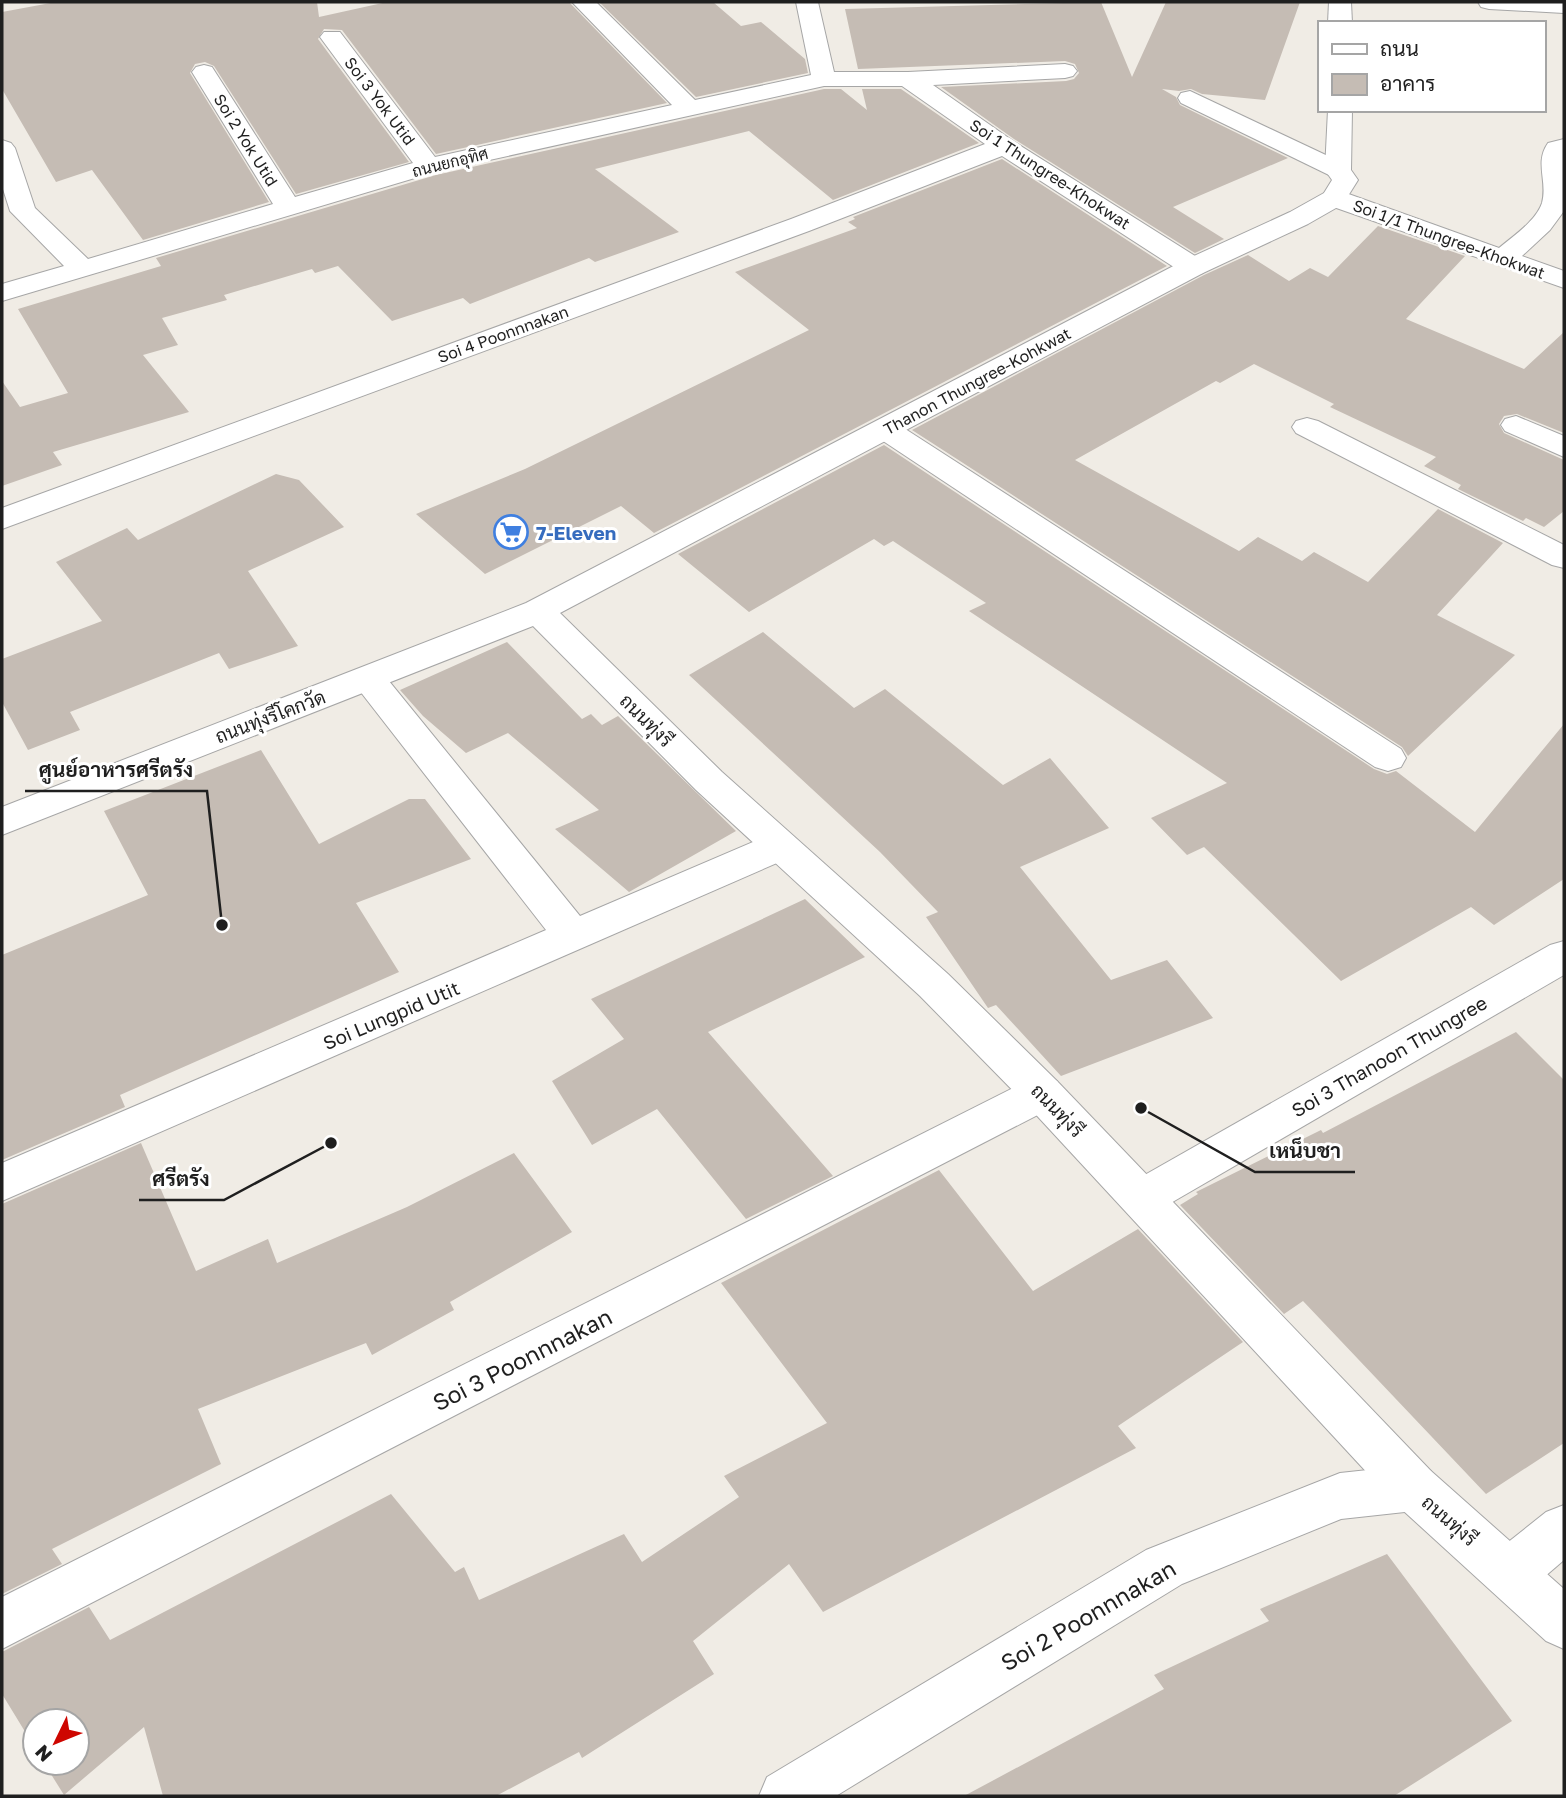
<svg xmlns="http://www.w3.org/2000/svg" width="1566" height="1798" font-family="'Golos Text',Sarabun,sans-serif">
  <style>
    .building { fill: #c5bcb4 }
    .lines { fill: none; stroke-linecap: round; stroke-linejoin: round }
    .minor-casing { stroke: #a6a6a6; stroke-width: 2 }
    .tertiary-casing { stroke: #a6a6a6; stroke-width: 2 }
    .minor { fill: #fff; fill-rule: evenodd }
    .tertiary { fill: #fff; fill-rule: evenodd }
    .labels { text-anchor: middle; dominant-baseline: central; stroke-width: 6; stroke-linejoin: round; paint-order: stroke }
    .far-street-label { font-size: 16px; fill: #1f1f1f; stroke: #fff }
    .shop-label { font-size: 19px; font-weight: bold; fill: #366cbe; stroke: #fff; text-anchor: start }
    .street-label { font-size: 19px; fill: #1f1f1f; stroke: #fff }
    .near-street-label { font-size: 23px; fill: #1f1f1f; stroke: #fff }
    .leader { fill: none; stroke: #1f1f1f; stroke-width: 2.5 }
    .callout-dot { fill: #1f1f1f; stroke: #fff; stroke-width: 2.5 }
    .callout-label { font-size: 21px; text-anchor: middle; font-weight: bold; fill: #1f1f1f; stroke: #fff; stroke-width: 6; stroke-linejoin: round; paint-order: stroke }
  </style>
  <rect width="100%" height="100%" fill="#f0ece5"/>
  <g class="building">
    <path d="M 56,2 L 317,2 L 319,17 L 387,2 L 569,2 L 667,103 L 436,154 L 342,30 L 324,29 L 318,39 L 409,162 L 296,194 L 214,66 L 205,62 L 195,64 L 190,73 L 269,202 L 143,240 L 92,170 L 56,182 L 2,89 L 2,12 Z"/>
    <path d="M 599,2 L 713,2 L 741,26 L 761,22 L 805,59 L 808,73 L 696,97 Z"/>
    <path d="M 1101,2 L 1132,77 L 1166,2 L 1300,2 L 1265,100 L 1202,94 L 1191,89 L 1179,91 L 1162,89 L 1176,97 L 1180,105 L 1288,158 L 1173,207 L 1224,239 L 1195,253 L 1014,139 L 941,87 L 1066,81 L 1074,79 L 1079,73 L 1075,64 L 1065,61 L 858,69 L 845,9 Z"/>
    <path d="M 824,89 L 841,89 L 867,110 L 862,89 L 901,89 L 979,143 L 833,200 L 749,131 L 595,169 L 679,232 L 595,262 L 589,258 L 470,304 L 463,298 L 392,321 L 338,266 L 315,273 L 312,269 L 224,295 L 227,300 L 162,318 L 178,345 L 143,355 L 189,412 L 53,452 L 62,465 L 2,486 L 2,381 L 20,407 L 68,393 L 18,309 L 161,266 L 156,258 L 436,175 Z"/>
    <path d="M 1002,159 L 1167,266 L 654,533 L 621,506 L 485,574 L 416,514 L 525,469 L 809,330 L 735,272 L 857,228 L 848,222 L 855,219 L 853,217 Z"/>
    <path d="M 1378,226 L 1465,256 L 1406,319 L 1524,369 L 1564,332 L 1564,433 L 1517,414 L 1504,416 L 1499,424 L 1504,433 L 1564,460 L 1564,511 L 1544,527 L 1526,518 L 1523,521 L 1458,489 L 1461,485 L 1424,466 L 1436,457 L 1330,407 L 1334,404 L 1254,364 L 1220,383 L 1216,381 L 1075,460 L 1239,551 L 1258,537 L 1302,561 L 1314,552 L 1368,582 L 1438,509 L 1503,543 L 1437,615 L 1515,655 L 1408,756 L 1402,747 L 912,430 L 1204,275 L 1248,255 L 1289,281 L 1310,268 L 1328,277 Z"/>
    <path d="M 884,445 L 1374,769 L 1387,774 L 1396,771 L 1475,832 L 1564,724 L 1564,879 L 1494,925 L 1471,907 L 1341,981 L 1204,847 L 1187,855 L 1151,818 L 1227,783 L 969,611 L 986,603 L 893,541 L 884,546 L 874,539 L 749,612 L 678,554 Z"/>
    <path d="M 276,474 L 299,480 L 344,527 L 248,571 L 298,646 L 229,669 L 219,653 L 70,712 L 80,730 L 28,750 L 2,702 L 2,659 L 102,621 L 56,562 L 127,528 L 138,540 Z"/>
    <path d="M 763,632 L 854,708 L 885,689 L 1003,785 L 1050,758 L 1109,828 L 1020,867 L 1111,980 L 1167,960 L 1213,1018 L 1061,1076 L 996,1005 L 988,1008 L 926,917 L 938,912 L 880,852 L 689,675 Z"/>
    <path d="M 507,642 L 582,719 L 591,714 L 602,725 L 618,716 L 736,831 L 629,892 L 555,829 L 599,810 L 508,733 L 466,753 L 423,716 L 400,690 Z"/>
    <path d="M 261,750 L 319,844 L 409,799 L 425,799 L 471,859 L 356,903 L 399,972 L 120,1095 L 125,1107 L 2,1160 L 2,955 L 148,895 L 104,811 Z"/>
    <path d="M 805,899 L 865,957 L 708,1032 L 833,1176 L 746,1219 L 657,1109 L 592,1145 L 552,1081 L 624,1039 L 591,999 Z"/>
    <path d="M 1516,1032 L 1564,1080 L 1564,1443 L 1486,1494 L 1303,1301 L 1284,1314 L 1180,1205 L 1198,1194 L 1196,1192 L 1321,1130 L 1323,1133 Z"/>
    <path d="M 141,1143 L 196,1271 L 268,1239 L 277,1263 L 407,1207 L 514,1153 L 572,1232 L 450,1302 L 454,1310 L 372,1355 L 366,1343 L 198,1409 L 221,1464 L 52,1549 L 62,1564 L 2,1594 L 2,1204 Z"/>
    <path d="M 939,1170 L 1033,1291 L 1138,1229 L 1243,1342 L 1118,1426 L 1136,1448 L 823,1612 L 789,1564 L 693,1641 L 714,1674 L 582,1758 L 579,1752 L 496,1796 L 163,1796 L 144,1727 L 64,1795 L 44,1763 L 77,1763 L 77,1721 L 35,1721 L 35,1748 L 2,1694 L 2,1652 L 89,1607 L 110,1640 L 391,1494 L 455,1572 L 464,1567 L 479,1600 L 624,1534 L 642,1562 L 739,1497 L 724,1476 L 827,1423 L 721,1283 Z"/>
    <path d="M 1387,1554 L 1512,1721 L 1394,1796 L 964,1796 L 1164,1689 L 1154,1675 L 1269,1621 L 1260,1609 Z"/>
  </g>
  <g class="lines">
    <g class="minor-casing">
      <g id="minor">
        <path d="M 572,2 L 596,2 L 695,100 L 811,75 L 796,2 L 818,2 L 834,72 L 908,72 L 1065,64 L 1073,66 L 1077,71 L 1073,76 L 1065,78 L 933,85 L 1013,141 L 1203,261 L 1207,267 L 1203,273 L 1193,275 L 1183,273 L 1002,156 L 809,231 L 2,529 L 2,508 L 791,219 L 985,144 L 902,86 L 824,86 L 435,172 L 2,301 L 2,284 L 64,266 L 10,211 L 2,186 L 2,140 L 11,143 L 15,148 L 35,208 L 88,259 L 273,204 L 192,72 L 196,67 L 204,65 L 212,67 L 295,197 L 413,163 L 320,37 L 324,32 L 340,32 L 435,157 L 672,105 Z"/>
        <path d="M 1478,2 L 1564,2 L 1564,13 L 1489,9 L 1481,7 Z"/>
        <path d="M 1190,91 L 1347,165 L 1351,170 L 1347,175 L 1338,178 L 1329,175 L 1181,103 L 1178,98 L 1181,93 Z"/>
        <path d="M 1564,139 L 1564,211 L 1550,230 L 1522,256 L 1564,271 L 1564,288 L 1325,204 L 1321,198 L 1325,192 L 1334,190 L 1343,192 L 1499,248 C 1513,236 1536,221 1542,203 C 1548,181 1534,163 1548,143 Z"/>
        <path d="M 1516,416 L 1564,436 L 1564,457 L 1505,431 L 1501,425 L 1505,419 Z"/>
        <path d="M 1307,418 L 1318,421 L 1564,545 L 1564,568 L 1552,565 L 1296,433 L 1292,427 L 1296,421 Z"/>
        <path d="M 885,420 L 896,423 L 1401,749 L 1406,758 L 1401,767 L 1388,771 L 1375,767 L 874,435 L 870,429 L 874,423 Z"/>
        <path d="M 368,666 L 380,670 L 580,916 L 767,836 L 780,832 L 793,836 L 799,846 L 793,856 L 2,1201 L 2,1163 L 546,930 L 356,686 L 351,678 L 356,670 Z"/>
        <path d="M 1564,941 L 1564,975 L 1157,1211 L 1142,1217 L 1127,1211 L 1120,1198 L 1127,1185 L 1550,945 Z"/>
        <path d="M 1042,1076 L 1057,1081 L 1063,1093 L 1057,1105 L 2,1649 L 2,1597 L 1027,1081 Z"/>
        <path d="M 1414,1465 L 1431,1471 L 1438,1488 L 1431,1505 L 1414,1511 L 1341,1519 L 1182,1584 L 836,1796 L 759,1796 L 767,1777 L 1146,1550 L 1340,1473 Z"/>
        <path d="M 1564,1505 L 1564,1560 L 1528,1591 L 1510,1598 L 1492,1591 L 1485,1573 L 1492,1555 L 1546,1512 Z"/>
      </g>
    </g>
    <g class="tertiary-casing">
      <g id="tertiary">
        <path d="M 1329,2 L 1351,2 L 1352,23 L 1328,23 Z"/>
        <path d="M 1328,110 L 1352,110 L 1351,170 L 1358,180 L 1343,204 L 1308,224 L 1203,273 L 560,613 L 722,772 L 948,974 L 1057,1081 L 1431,1471 L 1564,1589 L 1564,1649 L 1546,1641 L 1397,1505 L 1027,1105 L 920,996 L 696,790 L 533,626 L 2,835 L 2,807 L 526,603 L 1183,261 L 1290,212 L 1324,193 L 1332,180 L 1325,170 Z"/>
      </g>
    </g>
    <use href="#minor" class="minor"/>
    <use href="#tertiary" class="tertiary"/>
  </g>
  <defs>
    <g id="supermarket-ring" transform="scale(1.75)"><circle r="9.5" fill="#fff" stroke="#3f7fe0" stroke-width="1.5"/><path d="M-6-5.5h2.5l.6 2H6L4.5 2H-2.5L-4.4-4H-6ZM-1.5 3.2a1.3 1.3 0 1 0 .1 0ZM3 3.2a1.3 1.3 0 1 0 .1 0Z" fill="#3f7fe0"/></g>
  </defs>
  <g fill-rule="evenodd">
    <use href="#supermarket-ring" x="511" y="532"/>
  </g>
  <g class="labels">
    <g class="far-street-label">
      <text transform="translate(380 101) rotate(53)">Soi 3 Yok Utid</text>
      <text transform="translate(246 140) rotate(58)">Soi 2 Yok Utid</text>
      <text transform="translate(450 162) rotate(-14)">ถนนยกอุทิศ</text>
      <text transform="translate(1050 174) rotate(33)">Soi 1 Thungree-Khokwat</text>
      <text transform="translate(1449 239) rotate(20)">Soi 1/1 Thungree-Khokwat</text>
      <text transform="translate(503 334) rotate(-20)">Soi 4 Poonnnakan</text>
      <text transform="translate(977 381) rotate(-28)">Thanon Thungree-Kohkwat</text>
    </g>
    <g class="shop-label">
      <text x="536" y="532">7-Eleven</text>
    </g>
    <g class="street-label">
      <text transform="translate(270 716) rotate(-21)">ถนนทุ่งรีโคกวัด</text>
      <text transform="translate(647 720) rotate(45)">ถนนทุ่งรี</text>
      <text transform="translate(391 1015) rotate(-23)">Soi Lungpid Utit</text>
      <text transform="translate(1389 1056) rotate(-30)">Soi 3 Thanoon Thungree</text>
      <text transform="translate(1058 1110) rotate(46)">ถนนทุ่งรี</text>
      <text transform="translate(1450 1520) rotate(41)">ถนนทุ่งรี</text>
    </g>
    <g class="near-street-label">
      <text transform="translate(522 1359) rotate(-27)">Soi 3 Poonnnakan</text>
      <text transform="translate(1088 1615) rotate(-30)">Soi 2 Poonnnakan</text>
    </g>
  </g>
  <path class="leader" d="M222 925L207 791H25M1141 1108L1255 1172H1355M331 1143L224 1200H139"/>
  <g class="callout-dot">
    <circle cx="222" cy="925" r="7"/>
    <circle cx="1141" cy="1108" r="7"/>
    <circle cx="331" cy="1143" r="7"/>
  </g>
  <g class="callout-label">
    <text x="116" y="777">ศูนย์อาหารศรีตรัง</text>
    <text x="1305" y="1158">เหน็บชา</text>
    <text x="181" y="1186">ศรีตรัง</text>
  </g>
  <rect width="1566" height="1798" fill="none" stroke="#1f1f1f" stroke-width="7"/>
  <rect x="1318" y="21" width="228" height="91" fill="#ffffff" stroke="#a5a5a5" stroke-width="2"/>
  <rect x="1332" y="44" width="35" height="10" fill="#ffffff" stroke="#a5a5a5" stroke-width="2"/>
  <text x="1380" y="56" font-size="21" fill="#1f1f1f">ถนน</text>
  <rect x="1332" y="74" width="35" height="21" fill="#c5bcb4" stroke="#a5a5a5" stroke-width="2"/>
  <text x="1380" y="91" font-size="21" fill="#1f1f1f">อาคาร</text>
  <g transform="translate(56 1742) rotate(227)"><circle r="33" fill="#ffffff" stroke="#a5a5a5" stroke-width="2"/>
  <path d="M0-5L12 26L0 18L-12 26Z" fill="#ce0600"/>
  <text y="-10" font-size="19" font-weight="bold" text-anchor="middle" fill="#1f1f1f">N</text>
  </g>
</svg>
